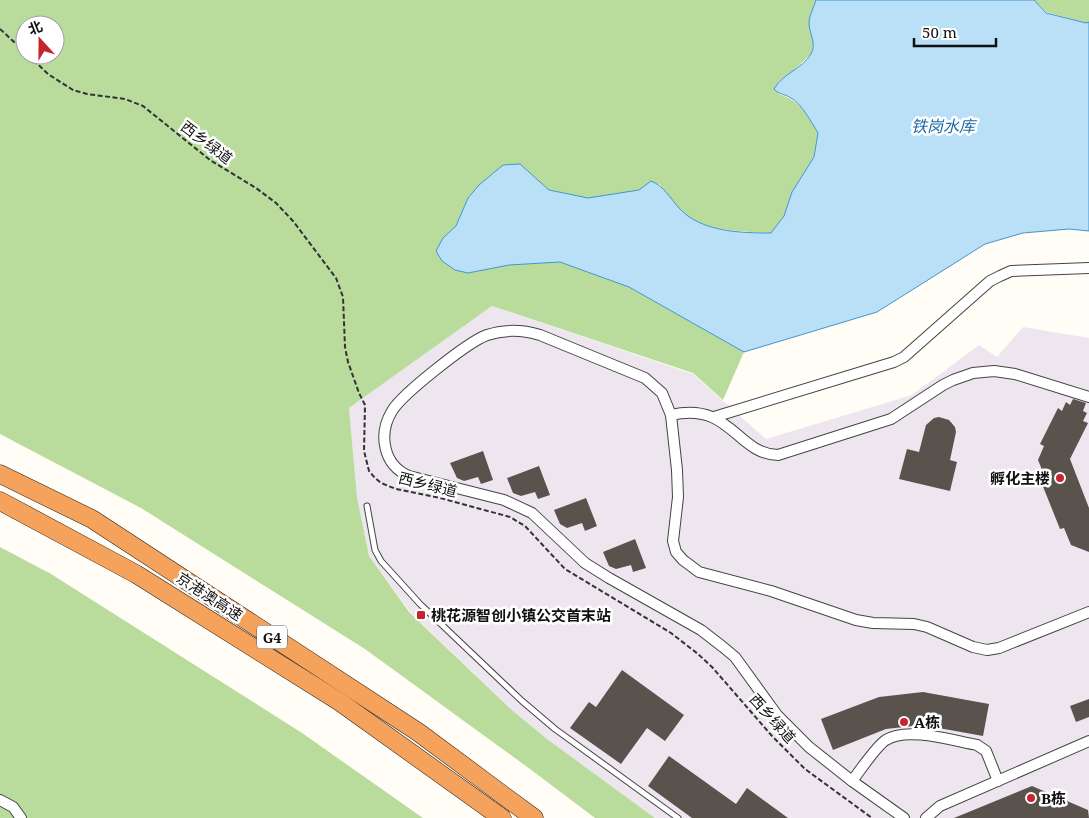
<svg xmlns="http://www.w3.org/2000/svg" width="1089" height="818" font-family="'Noto Serif','Noto Sans SC',serif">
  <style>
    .industrial { fill: #eee6ef }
    .forest { fill: #b9dc9c; fill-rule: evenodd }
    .water { fill: #b9e0f7; stroke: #3f96cf }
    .building { fill: #5a524d }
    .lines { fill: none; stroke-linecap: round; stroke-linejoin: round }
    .service-casing { stroke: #444; stroke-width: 7 }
    .minor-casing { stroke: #444; stroke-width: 12 }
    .motorway-casing { stroke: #222; stroke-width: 19 }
    .path { stroke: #333; stroke-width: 2; stroke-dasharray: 5 2.5; stroke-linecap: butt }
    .service { stroke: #fff; stroke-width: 5 }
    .minor { stroke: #fff; stroke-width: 10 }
    .motorway { stroke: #f5a25d; stroke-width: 18 }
    .poi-dot { fill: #c4262e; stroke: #fff; stroke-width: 2 }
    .labels { text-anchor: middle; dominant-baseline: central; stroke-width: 5; stroke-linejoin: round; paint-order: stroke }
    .shield { fill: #fff; stroke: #585858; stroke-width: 1 }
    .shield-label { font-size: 14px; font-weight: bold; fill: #111 }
    .street-label { font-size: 15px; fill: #111; stroke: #fff }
    .poi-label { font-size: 15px; font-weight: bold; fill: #111; stroke: #fff; text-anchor: start }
    .water-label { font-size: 16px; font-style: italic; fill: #1768a6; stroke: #fff }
  </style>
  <rect width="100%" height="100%" fill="#fffdf5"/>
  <path class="industrial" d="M 492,306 L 693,374 L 766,439 L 912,395 L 979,345 L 997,357 L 1023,327 L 1089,338 L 1089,818 L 655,818 L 547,739 L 513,711 L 411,613 L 369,556 L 357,497 L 349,408 Z"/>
  <g class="forest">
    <path d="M 0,0 L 816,0 L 809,22 L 813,43 L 812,53 L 793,71 L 779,81 L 779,94 C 801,101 806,114 818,133 L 814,157 L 792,192 L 784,216 L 771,233 C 751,232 707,231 691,219 C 678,209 669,196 659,184 L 639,190 L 588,198 L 549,190 L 520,164 L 503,165 L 468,198 L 456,226 L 443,238 L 436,251 L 442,261 L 455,270 L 468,273 L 509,265 L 560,262 L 629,287 L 744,352 L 723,400 L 693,373 L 492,306 L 349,408 L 357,497 L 369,556 L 410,613 L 513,711 L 547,739 L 655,818 L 595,818 L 530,769 L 365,649 L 141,508 L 0,434 ZM 25,25 L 55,25 L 55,55 L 25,55 Z"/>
    <path d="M 1034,0 L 1089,0 L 1089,22 L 1086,23 L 1046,12 Z"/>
    <path d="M 0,547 L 51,574 L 302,733 L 423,818 L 0,818 Z"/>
  </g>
  <path class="water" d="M 816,0 L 1034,0 L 1046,13 L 1086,23 L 1089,22 L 1089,231 L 1069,229 L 1023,233 L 985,244 L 877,312 L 744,352 L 629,287 L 560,262 L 509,265 L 468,273 L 455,270 L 442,261 L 436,251 L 443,238 L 456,226 L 468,198 L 479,185 L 503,165 L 520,164 L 549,190 L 588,198 L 639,190 L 651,181 C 664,186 670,198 679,208 C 701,232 740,233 771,233 L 784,216 L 792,192 L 814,157 L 818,133 C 812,123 801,103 791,98 C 785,94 780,95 774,89 C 782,74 802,69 811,54 C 817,44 809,33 809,23 C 809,16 814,7 816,0 Z"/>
  <g class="building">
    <path d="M 1073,399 L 1086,403 L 1083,411 L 1087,413 L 1083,421 L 1088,423 L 1070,459 L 1089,508 L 1089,552 L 1071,545 L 1064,528 L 1060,529 L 1040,479 L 1045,477 L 1038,460 L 1044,446 L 1040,444 L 1058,408 L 1062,411 L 1066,402 L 1070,405 Z"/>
    <path d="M 939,417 L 949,420 L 955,427 L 956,432 L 950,460 L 957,462 L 950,491 L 899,479 L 907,449 L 919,452 L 926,425 L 934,418 Z"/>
    <path d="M 483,451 L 493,480 L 481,484 L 478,477 L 464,481 L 457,478 L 450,463 Z"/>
    <path d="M 539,466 L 550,495 L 538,499 L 535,492 L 521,496 L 513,493 L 507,478 Z"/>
    <path d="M 586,498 L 597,526 L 585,531 L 582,523 L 567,528 L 560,524 L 554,510 Z"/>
    <path d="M 635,539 L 646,568 L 633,572 L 631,565 L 616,569 L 609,566 L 603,552 Z"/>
    <path d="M 622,670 L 684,715 L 665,741 L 647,728 L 621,764 L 570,728 L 589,702 L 596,707 Z"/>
    <path d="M 923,692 L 989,704 L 983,736 L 922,725 L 886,729 L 833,750 L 821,719 L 879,697 Z"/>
    <path d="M 1089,699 L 1089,717 L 1076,722 L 1070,706 Z"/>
    <path d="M 669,756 L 736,804 L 747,788 L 788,818 L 692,818 L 648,786 Z"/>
    <path d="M 1032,786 L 1088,810 L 1089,818 L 954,818 Z"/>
  </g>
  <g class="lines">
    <g class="service-casing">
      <path id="service" d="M 367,506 L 375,550 L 381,561 L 420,604 L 522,701 L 555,729 L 678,818"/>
    </g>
    <g class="minor-casing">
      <g id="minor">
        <path d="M 671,415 C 731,401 736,454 778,455 L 891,419 L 943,385 L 953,380 L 973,373 L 994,371 L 1015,374 L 1089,397"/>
        <path d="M 714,417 L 894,362 L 904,357 L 990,281 L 1000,276 L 1011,271 L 1089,268"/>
        <path d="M 852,781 C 859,772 877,745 886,740 C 907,726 954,741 977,745 L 986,751 L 998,781"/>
        <path d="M 0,800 L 13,807 L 21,818"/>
        <path d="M 904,818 L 852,781 L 809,747 L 777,715 L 735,657 L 723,647 L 701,630 L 609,578 L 585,563 L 532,513 L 504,500 L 409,476 C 383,465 378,434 392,411 C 402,394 468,342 487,335 C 505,329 523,330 540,335 L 645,378 L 662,393 L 671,415 L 677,470 L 678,497 L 673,541 L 676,552 L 683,560 L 699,572 L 771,591 L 856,620 L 873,623 L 914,624 L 927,627 L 973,647 L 987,650 L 999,648 L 1089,612"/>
        <path d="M 926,818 L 940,806 L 1089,741"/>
      </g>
    </g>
    <g class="motorway-casing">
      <g id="motorway">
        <path d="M 0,474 L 92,519 L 418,732 L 534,818"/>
        <path d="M 0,501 L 136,574 L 340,702 L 502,818"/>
      </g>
    </g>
    <g class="path">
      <path d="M 0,29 L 25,52"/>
      <path d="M 28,55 L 48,74 L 73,90 L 87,94 L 125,99 L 143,106 L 210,160 L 256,188 L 276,203 L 293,221 L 336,278 L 343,297 L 345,347 L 348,362 L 359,393 L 365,405 L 364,451 L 369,471 L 375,478 L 381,483 L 396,489 L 440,498 L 510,517 L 525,526 L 565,569 L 671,633 L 698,654 L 712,667 L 772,736 L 805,769 L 872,818"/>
    </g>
    <use href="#service" class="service"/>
    <use href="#minor" class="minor"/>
    <use href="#motorway" class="motorway"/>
  </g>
  <g class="poi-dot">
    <circle cx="1060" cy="478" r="5"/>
    <rect x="416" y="610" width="10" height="10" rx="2.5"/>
    <circle cx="904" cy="722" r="5"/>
    <circle cx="1031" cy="798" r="5"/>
  </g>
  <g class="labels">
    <rect class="shield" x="257" y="625.5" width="30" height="23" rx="4"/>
    <g class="shield-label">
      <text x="272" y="637">G4</text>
    </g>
    <g class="street-label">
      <text transform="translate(207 142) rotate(37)">西乡绿道</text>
      <text transform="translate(428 484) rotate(14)">西乡绿道</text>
      <text transform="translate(210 596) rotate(33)">京港澳高速</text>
      <text transform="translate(773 718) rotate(48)">西乡绿道</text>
    </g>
    <g class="poi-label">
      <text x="1050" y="478" text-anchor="end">孵化主楼</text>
      <text x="431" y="615">桃花源智创小镇公交首末站</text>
      <text x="914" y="722">A栋</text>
      <text x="1041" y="798">B栋</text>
    </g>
    <g class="water-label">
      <text x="943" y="126">铁岗水库</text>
    </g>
  </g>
  <g transform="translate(40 40) rotate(339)"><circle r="24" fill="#ffffff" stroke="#a0a0a0"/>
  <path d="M0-4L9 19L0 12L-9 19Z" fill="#c4262e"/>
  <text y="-8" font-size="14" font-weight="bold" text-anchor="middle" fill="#111111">北</text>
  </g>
  <path d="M914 38v8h82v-8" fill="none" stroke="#111111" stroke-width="2.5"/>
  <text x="922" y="38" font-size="15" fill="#111111" stroke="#ffffff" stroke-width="4" paint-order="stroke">50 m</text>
</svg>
